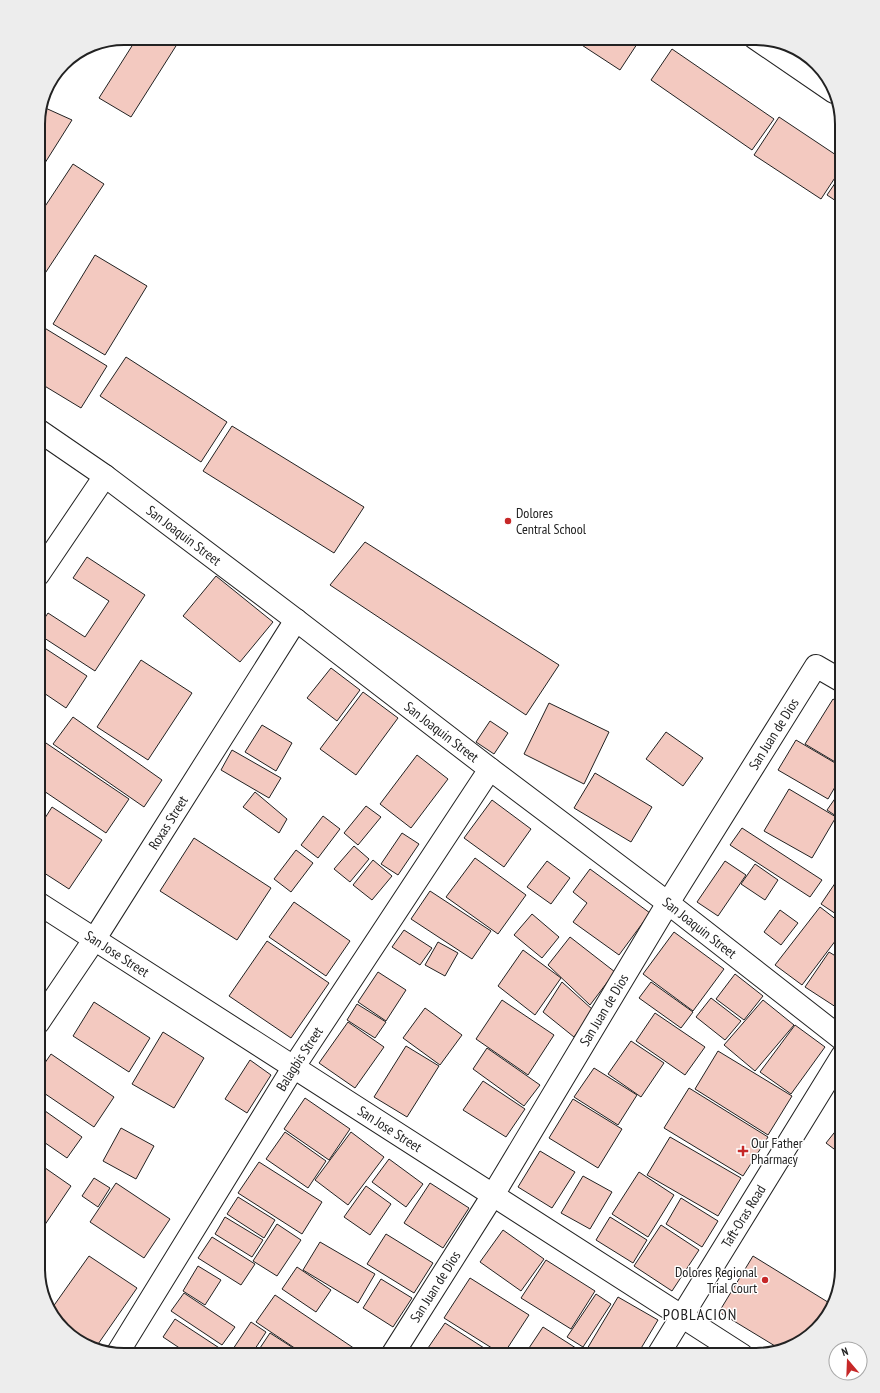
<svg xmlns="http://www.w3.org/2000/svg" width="880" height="1393" font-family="'PT Sans Narrow',sans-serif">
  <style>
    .building { fill: #f3c9c0; stroke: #222 }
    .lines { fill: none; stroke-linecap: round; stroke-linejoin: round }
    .minor-casing { stroke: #222; stroke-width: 24 }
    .primary-casing { stroke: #222; stroke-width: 24 }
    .minor { stroke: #fff; stroke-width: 22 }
    .primary { stroke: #fff; stroke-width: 22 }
    .poi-dot { fill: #c62828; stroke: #fff; stroke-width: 1.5 }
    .labels { text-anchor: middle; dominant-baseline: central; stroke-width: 3; stroke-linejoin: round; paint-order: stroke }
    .poi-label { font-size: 14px; fill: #222; stroke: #fff; text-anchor: start }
    .street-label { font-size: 14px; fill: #222; stroke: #fff }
    .quarter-label { font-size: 16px; letter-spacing: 1px; fill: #222; stroke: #fff }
    .rim { fill: none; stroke: #222; stroke-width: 2 }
  </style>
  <rect width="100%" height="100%" fill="#fff"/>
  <g class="building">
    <path d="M 137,38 L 181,38 L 131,117 L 99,98 Z"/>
    <path d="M 571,38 L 641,38 L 620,70 Z"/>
    <path d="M 672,49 L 774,119 L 752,150 L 651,80 Z"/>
    <path d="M 41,106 L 72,120 L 38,174 L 38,119 Z"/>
    <path d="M 779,117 L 842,159 L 842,167 L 821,199 L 754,155 Z"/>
    <path d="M 73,164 L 104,184 L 38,284 L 38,217 Z"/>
    <path d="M 842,173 L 842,205 L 827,195 Z"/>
    <path d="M 95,255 L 147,286 L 105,355 L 53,324 Z"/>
    <path d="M 38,324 L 107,366 L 81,408 L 38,382 Z"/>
    <path d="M 126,357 L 227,422 L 201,462 L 100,396 Z"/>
    <path d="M 232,426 L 364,507 L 334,553 L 203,471 Z"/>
    <path d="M 365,542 L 559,665 L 526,715 L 330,585 Z"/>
    <path d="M 87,557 L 145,595 L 95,671 L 38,634 L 38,628 L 48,613 L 85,637 L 109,601 L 73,578 Z"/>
    <path d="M 216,576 L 273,622 L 240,662 L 183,616 Z"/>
    <path d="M 43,647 L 87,676 L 66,708 L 38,689 L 38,655 Z"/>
    <path d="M 141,660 L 192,693 L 148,760 L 97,727 Z"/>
    <path d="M 331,668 L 360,690 L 337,721 L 307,698 Z"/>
    <path d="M 363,692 L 398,718 L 356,775 L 320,749 Z"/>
    <path d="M 833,699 L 842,705 L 842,766 L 805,744 Z"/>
    <path d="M 549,703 L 609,732 L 584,784 L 524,754 Z"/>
    <path d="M 73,717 L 162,780 L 144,807 L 53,744 Z"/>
    <path d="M 490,721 L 508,733 L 494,754 L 476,742 Z"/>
    <path d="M 262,725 L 292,743 L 276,771 L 245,752 Z"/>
    <path d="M 666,732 L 703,758 L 683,786 L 646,759 Z"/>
    <path d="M 40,739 L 129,799 L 106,833 L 38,787 L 38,741 Z"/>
    <path d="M 796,740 L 842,767 L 842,775 L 828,799 L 778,770 Z"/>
    <path d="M 232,750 L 281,778 L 269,798 L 221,770 Z"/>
    <path d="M 417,755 L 448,779 L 411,828 L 380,804 Z"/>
    <path d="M 595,773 L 652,807 L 631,842 L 574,808 Z"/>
    <path d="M 789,789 L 836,817 L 812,858 L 764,831 Z"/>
    <path d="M 841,790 L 842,790 L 842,820 L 827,810 Z"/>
    <path d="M 255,792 L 287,819 L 279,833 L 243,807 Z"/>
    <path d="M 492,800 L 531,829 L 504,867 L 464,838 Z"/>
    <path d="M 366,806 L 381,817 L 358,845 L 344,833 Z"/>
    <path d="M 52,807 L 102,840 L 69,889 L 38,869 L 38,829 Z"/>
    <path d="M 323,816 L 340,829 L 318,858 L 301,845 Z"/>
    <path d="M 742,828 L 822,880 L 810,897 L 730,845 Z"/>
    <path d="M 402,833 L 419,844 L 398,875 L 381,864 Z"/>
    <path d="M 194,838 L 271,888 L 237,940 L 160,891 Z"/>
    <path d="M 354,846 L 369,859 L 350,882 L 334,869 Z"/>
    <path d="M 296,850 L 313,863 L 291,892 L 274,879 Z"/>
    <path d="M 475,858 L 526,895 L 498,934 L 446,897 Z"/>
    <path d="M 373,860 L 392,876 L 372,900 L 353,885 Z"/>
    <path d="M 547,861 L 570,878 L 551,904 L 527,887 Z"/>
    <path d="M 725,861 L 746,875 L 718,916 L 697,902 Z"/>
    <path d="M 755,864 L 778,880 L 765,900 L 741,884 Z"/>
    <path d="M 590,869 L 650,913 L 619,955 L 573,922 L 587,903 L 573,892 Z"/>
    <path d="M 842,873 L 842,918 L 821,904 Z"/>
    <path d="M 430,891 L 491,931 L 472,959 L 411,919 Z"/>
    <path d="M 294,902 L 350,941 L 326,976 L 269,937 Z"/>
    <path d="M 820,907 L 842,924 L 842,932 L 802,985 L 775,965 Z"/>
    <path d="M 780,910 L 798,923 L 781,945 L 764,932 Z"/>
    <path d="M 532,914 L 559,937 L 542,958 L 514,935 Z"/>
    <path d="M 404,930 L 432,948 L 420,965 L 392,947 Z"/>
    <path d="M 674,932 L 724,969 L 693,1011 L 643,974 Z"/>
    <path d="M 570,937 L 615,972 L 590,1005 L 548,965 Z"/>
    <path d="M 267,941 L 329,983 L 291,1038 L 229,996 Z"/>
    <path d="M 842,941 L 842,956 L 835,950 Z"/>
    <path d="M 438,942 L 458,953 L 445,976 L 425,965 Z"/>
    <path d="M 523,950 L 561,978 L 535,1015 L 498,986 Z"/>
    <path d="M 829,952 L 842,960 L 842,1011 L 805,987 Z"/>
    <path d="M 378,972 L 406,990 L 386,1021 L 358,1002 Z"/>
    <path d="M 735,974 L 763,996 L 744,1020 L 716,999 Z"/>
    <path d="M 562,982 L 593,1010 L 574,1037 L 543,1012 Z"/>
    <path d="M 651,982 L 693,1012 L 681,1028 L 639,998 Z"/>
    <path d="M 711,998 L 741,1021 L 725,1040 L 696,1017 Z"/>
    <path d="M 502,1000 L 554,1035 L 528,1075 L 476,1039 Z"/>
    <path d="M 763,1000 L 794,1025 L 755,1071 L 724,1045 Z"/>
    <path d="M 94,1002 L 150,1038 L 129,1072 L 73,1036 Z"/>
    <path d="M 357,1004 L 386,1022 L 375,1038 L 347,1020 Z"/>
    <path d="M 425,1008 L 462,1035 L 440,1065 L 403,1038 Z"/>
    <path d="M 655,1013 L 705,1047 L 685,1075 L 636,1041 Z"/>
    <path d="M 348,1022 L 384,1047 L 355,1088 L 319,1063 Z"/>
    <path d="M 795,1025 L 825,1047 L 791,1094 L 760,1072 Z"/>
    <path d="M 163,1032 L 204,1058 L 174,1108 L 132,1084 Z"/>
    <path d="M 631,1041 L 664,1063 L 641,1097 L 608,1074 Z"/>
    <path d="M 406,1046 L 439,1066 L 407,1117 L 374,1097 Z"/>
    <path d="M 487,1048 L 540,1085 L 524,1106 L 473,1069 Z"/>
    <path d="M 718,1051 L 792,1096 L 768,1135 L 695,1089 Z"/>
    <path d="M 51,1054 L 114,1097 L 94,1127 L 38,1089 L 38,1073 Z"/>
    <path d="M 250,1060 L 271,1075 L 247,1113 L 225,1099 Z"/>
    <path d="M 594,1068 L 637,1095 L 618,1125 L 574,1097 Z"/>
    <path d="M 483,1081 L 525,1109 L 506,1137 L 463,1110 Z"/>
    <path d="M 689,1088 L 768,1137 L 743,1176 L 664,1128 Z"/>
    <path d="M 305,1098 L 350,1129 L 329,1160 L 284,1129 Z"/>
    <path d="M 573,1099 L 622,1129 L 598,1168 L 549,1138 Z"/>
    <path d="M 38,1106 L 82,1137 L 67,1158 L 38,1138 Z"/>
    <path d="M 842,1123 L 842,1155 L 826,1143 Z"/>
    <path d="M 121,1128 L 154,1146 L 136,1179 L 103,1161 Z"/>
    <path d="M 285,1132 L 326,1161 L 308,1188 L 266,1159 Z"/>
    <path d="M 351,1132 L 384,1157 L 348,1205 L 315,1180 Z"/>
    <path d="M 670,1137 L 741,1178 L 718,1216 L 647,1175 Z"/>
    <path d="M 540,1151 L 575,1172 L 552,1208 L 518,1187 Z"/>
    <path d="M 389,1159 L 423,1184 L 406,1207 L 372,1182 Z"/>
    <path d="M 259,1162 L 322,1202 L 302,1234 L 238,1193 Z"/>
    <path d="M 38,1163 L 71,1186 L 38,1235 Z"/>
    <path d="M 639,1172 L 674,1195 L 648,1237 L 612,1214 Z"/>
    <path d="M 583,1176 L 612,1192 L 590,1229 L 561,1213 Z"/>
    <path d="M 94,1178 L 110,1188 L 98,1207 L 82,1196 Z"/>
    <path d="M 116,1183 L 170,1219 L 144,1258 L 90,1222 Z"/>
    <path d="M 430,1183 L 469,1208 L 443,1248 L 404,1223 Z"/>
    <path d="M 366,1186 L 391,1204 L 370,1235 L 344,1217 Z"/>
    <path d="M 238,1197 L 275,1220 L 264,1238 L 227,1214 Z"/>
    <path d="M 681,1198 L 718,1221 L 702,1247 L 666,1224 Z"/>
    <path d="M 225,1217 L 263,1240 L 252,1257 L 215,1234 Z"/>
    <path d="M 610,1217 L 647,1240 L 633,1263 L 596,1240 Z"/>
    <path d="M 277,1224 L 301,1240 L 277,1276 L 253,1261 Z"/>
    <path d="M 661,1225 L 699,1250 L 672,1291 L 634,1266 Z"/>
    <path d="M 503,1230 L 544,1259 L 521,1291 L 480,1262 Z"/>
    <path d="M 386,1234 L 433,1263 L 414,1293 L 367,1264 Z"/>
    <path d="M 212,1237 L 255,1264 L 241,1285 L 198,1258 Z"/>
    <path d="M 320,1242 L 375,1274 L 358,1303 L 303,1270 Z"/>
    <path d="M 89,1256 L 137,1288 L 96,1347 L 76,1341 L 50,1311 Z"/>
    <path d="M 753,1256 L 831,1304 L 828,1317 L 794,1346 L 780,1349 L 719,1312 Z"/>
    <path d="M 546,1260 L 595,1291 L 571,1329 L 521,1298 Z"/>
    <path d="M 198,1266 L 221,1280 L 205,1305 L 183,1291 Z"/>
    <path d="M 297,1267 L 331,1290 L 316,1312 L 282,1289 Z"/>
    <path d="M 470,1278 L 529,1315 L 503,1355 L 444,1318 Z"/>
    <path d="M 381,1279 L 412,1298 L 393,1327 L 363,1308 Z"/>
    <path d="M 184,1293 L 235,1327 L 222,1345 L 171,1311 Z"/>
    <path d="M 596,1294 L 611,1304 L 583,1347 L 567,1337 Z"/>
    <path d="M 275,1295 L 364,1355 L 305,1355 L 256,1322 Z"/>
    <path d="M 618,1297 L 658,1320 L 637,1355 L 597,1355 L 587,1349 Z"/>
    <path d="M 175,1319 L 227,1353 L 226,1355 L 190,1355 L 163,1337 Z"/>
    <path d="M 251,1322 L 266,1332 L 251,1355 L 229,1355 Z"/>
    <path d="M 445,1323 L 495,1355 L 438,1355 L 428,1348 Z"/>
    <path d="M 543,1327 L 579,1350 L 576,1355 L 532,1355 L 527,1351 Z"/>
    <path d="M 270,1333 L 298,1351 L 296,1355 L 265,1355 L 258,1351 Z"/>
    <path d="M 581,1349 L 591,1355 L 578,1355 Z"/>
    <path d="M 691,1349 L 700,1355 L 687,1355 Z"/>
  </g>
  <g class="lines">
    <g class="minor-casing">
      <g id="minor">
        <path d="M 755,38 L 834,92"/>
        <path id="s1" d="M 38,430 L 105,476 L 296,620 L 490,769 L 668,903 L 842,1039"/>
        <path d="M 38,575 L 105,476"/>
        <path id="s2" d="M 38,903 L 742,1355"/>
        <path id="s3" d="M 38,1023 L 94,940 L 296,620"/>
        <path id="s4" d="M 117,1354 L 293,1068 L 490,769"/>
        <path id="s5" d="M 392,1355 L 493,1195 L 668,903 L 816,666 L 842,681"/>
      </g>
    </g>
    <g class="primary-casing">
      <g id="primary">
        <path id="s6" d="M 658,1355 L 842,1056"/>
      </g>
    </g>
    <use href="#minor" class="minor"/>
    <use href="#primary" class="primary"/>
  </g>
  <g class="poi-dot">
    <circle cx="508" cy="521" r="4"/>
    <path d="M741 1145h4v4h4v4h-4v4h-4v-4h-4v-4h4z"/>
    <circle cx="765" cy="1280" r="4"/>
  </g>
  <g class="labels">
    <g class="poi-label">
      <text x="516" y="513">Dolores<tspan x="516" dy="16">Central School</tspan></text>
      <text x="751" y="1143">Our Father<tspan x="751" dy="16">Pharmacy</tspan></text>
      <text x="757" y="1272" text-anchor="end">Dolores Regional<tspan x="757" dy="16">Trial Court</tspan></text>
    </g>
    <g class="street-label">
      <text stroke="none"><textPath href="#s1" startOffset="180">San Joaquin Street</textPath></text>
      <text stroke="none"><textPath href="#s1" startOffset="504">San Joaquin Street</textPath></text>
      <text stroke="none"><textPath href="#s5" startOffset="729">San Juan de Dios</textPath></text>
      <text stroke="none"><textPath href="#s3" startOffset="239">Roxas Street</textPath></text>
      <text stroke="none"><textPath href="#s1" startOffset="828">San Joaquin Street</textPath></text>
      <text stroke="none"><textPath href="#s2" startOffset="94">San Jose Street</textPath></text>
      <text stroke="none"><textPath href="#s5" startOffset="405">San Juan de Dios</textPath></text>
      <text stroke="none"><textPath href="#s4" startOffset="347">Balagbis Street</textPath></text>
      <text stroke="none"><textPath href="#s2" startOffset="418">San Jose Street</textPath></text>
      <text stroke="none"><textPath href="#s6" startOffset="163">Taft-Oras Road</textPath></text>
      <text stroke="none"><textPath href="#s5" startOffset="81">San Juan de Dios</textPath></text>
    </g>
    <g class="quarter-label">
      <text x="700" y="1314">POBLACION</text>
    </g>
  </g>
  <path d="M0 0H880V1393H0ZM124 45H756A79 79 0 0 1 835 124V1269A79 79 0 0 1 756 1348H124A79 79 0 0 1 45 1269V124A79 79 0 0 1 124 45Z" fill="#ededed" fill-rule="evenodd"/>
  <path class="rim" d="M124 45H756A79 79 0 0 1 835 124V1269A79 79 0 0 1 756 1348H124A79 79 0 0 1 45 1269V124A79 79 0 0 1 124 45Z"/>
  <g transform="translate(848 1361) rotate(341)"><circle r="19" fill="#ffffff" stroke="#a7a7a7"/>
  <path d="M0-3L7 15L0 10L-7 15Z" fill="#c62828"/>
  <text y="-6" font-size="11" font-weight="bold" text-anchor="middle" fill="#222222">N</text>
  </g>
</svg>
